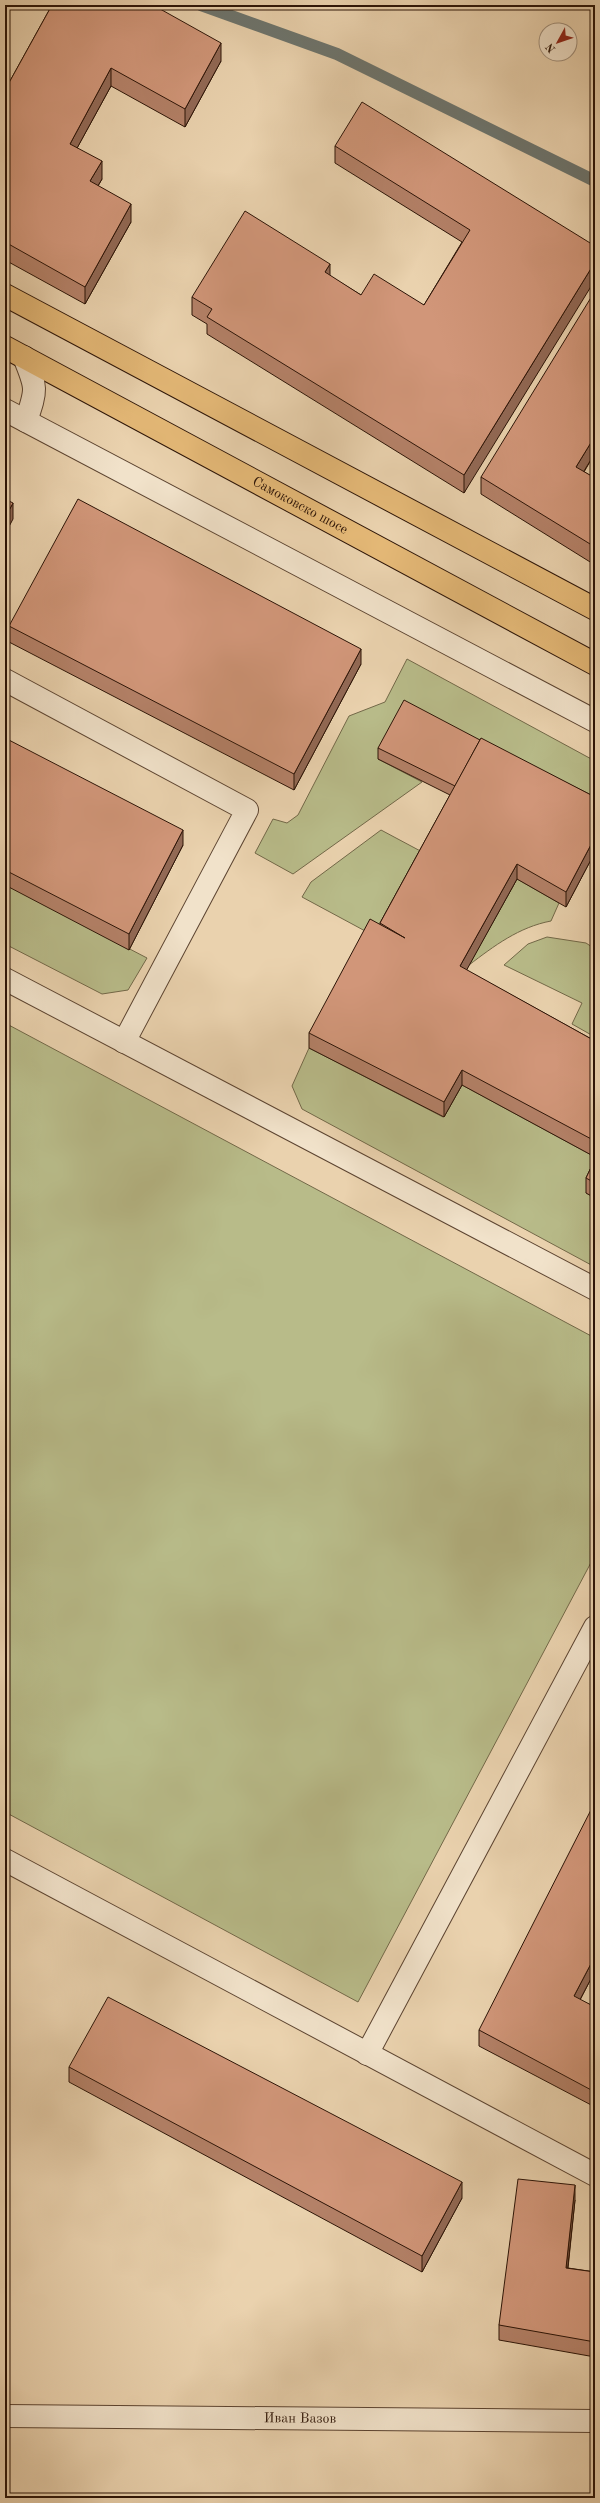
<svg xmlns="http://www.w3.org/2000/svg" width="600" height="2503" font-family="'Old Standard TT',serif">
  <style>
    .green { fill: #b8bb89; stroke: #726848 }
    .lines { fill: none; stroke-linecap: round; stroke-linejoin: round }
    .stream { stroke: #6d756e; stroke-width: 12 }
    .minor-casing { stroke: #5c4431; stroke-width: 24 }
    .major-casing { stroke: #2c1407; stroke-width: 24 }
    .minor { stroke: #f1e2ca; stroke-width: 22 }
    .major { stroke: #e5b977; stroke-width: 22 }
    .wall { fill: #b48168; stroke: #2c1407 }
    .shaded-wall { fill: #926955; stroke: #2c1407 }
    .building { fill: #d19679; stroke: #2c1407 }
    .labels { text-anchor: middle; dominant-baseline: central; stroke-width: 3; stroke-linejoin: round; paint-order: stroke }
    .street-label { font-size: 14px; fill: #2c1407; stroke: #f1e2ca }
  </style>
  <rect width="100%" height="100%" fill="#ead2ae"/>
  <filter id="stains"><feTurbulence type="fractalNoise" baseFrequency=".005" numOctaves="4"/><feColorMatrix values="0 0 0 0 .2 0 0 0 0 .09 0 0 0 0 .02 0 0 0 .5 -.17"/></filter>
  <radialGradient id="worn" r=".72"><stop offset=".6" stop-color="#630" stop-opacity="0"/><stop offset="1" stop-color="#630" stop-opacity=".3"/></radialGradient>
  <g class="green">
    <path d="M 407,659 L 595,761 L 595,812 L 378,759 L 422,782 L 293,874 L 255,853 L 273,819 L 287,823 L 298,815 L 349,716 L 385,702 Z"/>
    <path d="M 381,830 L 426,854 L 380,939 L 302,897 L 311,882 Z"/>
    <path d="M 517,879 L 559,903 L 551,921 C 519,927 494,946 469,965 Z"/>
    <path d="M 5,884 L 147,958 L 128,990 L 102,994 L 5,944 Z"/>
    <path d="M 547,937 L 586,943 L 595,949 L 595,1037 L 572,1024 L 582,1003 L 504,965 L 528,944 Z"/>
    <path d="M 5,1023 L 595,1338 L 595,1555 L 358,2002 L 5,1812 Z"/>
    <path d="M 309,1048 L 443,1117 L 462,1085 L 595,1157 L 595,1175 L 586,1193 L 595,1198 L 595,1267 L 302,1109 L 292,1086 Z"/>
  </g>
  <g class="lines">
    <path class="stream" d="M 201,5 L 337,54 L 595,181"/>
    <g class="minor-casing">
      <g id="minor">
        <path d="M 24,357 C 37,388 37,389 26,421"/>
        <path d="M 5,410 L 595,721"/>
        <path d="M 5,680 L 247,810 L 124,1042"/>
        <path d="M 5,979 L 595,1289"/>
        <path d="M 5,1860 L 595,2175"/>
        <path d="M 367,2054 L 595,1627"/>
        <path id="s1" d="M 5,2416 L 595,2421"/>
      </g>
    </g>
    <g class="major-casing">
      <g id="major">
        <path d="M 5,295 L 595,609"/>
        <path id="s2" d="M 5,347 L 595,664"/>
      </g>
    </g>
    <use href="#minor" class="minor"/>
    <use href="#major" class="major"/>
  </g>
  <g class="wall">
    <path d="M 52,5 L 221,61 L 185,127 L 111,86 L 77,148 L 102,179 L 98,186 L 131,222 L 85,304 L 5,260 L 5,90 Z"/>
    <path d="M 335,146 L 595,246 L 464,493 L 207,334 L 207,324 L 192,315 L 192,297 L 330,276 L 361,295 L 424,305 L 462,242 L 335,163 Z"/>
    <path d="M 595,453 L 584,472 L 595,478 L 595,565 L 481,494 L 481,477 Z"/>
    <path d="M 9,626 L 361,664 L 294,790 L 9,642 Z"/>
    <path d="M 5,738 L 183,845 L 129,950 L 5,885 Z"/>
    <path d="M 480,740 L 595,797 L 595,852 L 566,907 L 517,879 L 466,970 L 595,1041 L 595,1157 L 462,1085 L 444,1117 L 309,1048 L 309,1033 L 380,925 L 380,923 L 450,795 L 378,759 L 378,748 Z"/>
    <path d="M 595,1159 L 595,1198 L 586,1193 L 586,1178 Z"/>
    <path d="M 595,1971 L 580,2000 L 595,2007 L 595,2107 L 479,2046 L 479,2030 Z"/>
    <path d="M 69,2067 L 462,2198 L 422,2272 L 69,2082 Z"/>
    <path d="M 575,2200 L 568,2268 L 595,2272 L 595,2357 L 499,2340 L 499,2325 Z"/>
  </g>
  <g class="shaded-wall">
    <path d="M 221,43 L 221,61 L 185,127 L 185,109 Z"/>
    <path d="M 111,68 L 111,86 L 70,161 L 70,144 Z"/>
    <path d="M 102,161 L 102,179 L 90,199 L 90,181 Z"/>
    <path d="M 131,204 L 131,222 L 85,304 L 85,287 Z"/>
    <path d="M 595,262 L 595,280 L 464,493 L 464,475 Z"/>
    <path d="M 330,264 L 330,281 L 325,272 Z"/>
    <path d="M 595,436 L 595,453 L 576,484 L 576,467 Z"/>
    <path d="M 13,503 L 13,519 L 5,534 L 5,518 Z"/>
    <path d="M 361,649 L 361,664 L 294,790 L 294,774 Z"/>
    <path d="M 183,830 L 183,845 L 129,950 L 129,934 Z"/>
    <path d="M 595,837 L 595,852 L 566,907 L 566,892 Z"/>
    <path d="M 517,864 L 517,879 L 460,982 L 460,966 Z"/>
    <path d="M 462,1070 L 462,1085 L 444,1117 L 444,1102 Z"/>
    <path d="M 595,1956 L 595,1971 L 574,2011 L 574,1996 Z"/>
    <path d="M 462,2182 L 462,2198 L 422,2272 L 422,2256 Z"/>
    <path d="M 575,2185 L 575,2200 L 566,2283 L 566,2268 Z"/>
  </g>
  <g class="building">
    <path d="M 52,5 L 153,5 L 221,43 L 185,109 L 111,68 L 70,144 L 102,161 L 90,181 L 131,204 L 85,287 L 5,242 L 5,90 Z"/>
    <path d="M 362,102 L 595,246 L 595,262 L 464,475 L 207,317 L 212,309 L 192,297 L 245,211 L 330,264 L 325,272 L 361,295 L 374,274 L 424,305 L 470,230 L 335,146 Z"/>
    <path d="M 595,291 L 595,436 L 576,467 L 595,478 L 595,547 L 481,477 Z"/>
    <path d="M 5,499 L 13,503 L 5,518 Z"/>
    <path d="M 78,499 L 361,649 L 294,774 L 9,626 Z"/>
    <path d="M 404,700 L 480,740 L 455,786 L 378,748 Z"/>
    <path d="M 5,738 L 183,830 L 129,934 L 5,870 Z"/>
    <path d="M 481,738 L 595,797 L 595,837 L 566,892 L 517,864 L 460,966 L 595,1041 L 595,1141 L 462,1070 L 444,1102 L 309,1033 L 370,919 L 405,938 L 380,923 Z"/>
    <path d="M 595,1159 L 595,1183 L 586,1178 Z"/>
    <path d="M 595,1802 L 595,1956 L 574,1996 L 595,2007 L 595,2092 L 479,2030 Z"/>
    <path d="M 108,1997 L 462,2182 L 422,2256 L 69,2067 Z"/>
    <path d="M 518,2179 L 575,2185 L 566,2268 L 595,2272 L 595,2342 L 499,2325 Z"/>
  </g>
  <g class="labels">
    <g class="street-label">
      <text stroke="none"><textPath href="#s2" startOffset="335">Самоковско шосе</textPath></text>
      <text stroke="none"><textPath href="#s1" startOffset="295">Иван Вазов</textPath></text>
    </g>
  </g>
  <rect width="600" height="2503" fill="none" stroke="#ead2ae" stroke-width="20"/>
  <rect x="6" y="6" width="588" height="2491" fill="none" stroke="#2c1407" stroke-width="2"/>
  <rect x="10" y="10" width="580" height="2483" fill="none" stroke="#2c1407"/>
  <g transform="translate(558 42) rotate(230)"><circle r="19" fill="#f1e2ca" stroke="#a2907c"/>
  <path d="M0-3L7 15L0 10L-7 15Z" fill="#8f2418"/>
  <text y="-6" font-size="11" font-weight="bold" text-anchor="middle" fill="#2c1407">N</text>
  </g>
  <rect width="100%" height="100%" filter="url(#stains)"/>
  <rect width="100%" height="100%" fill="url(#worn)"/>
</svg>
